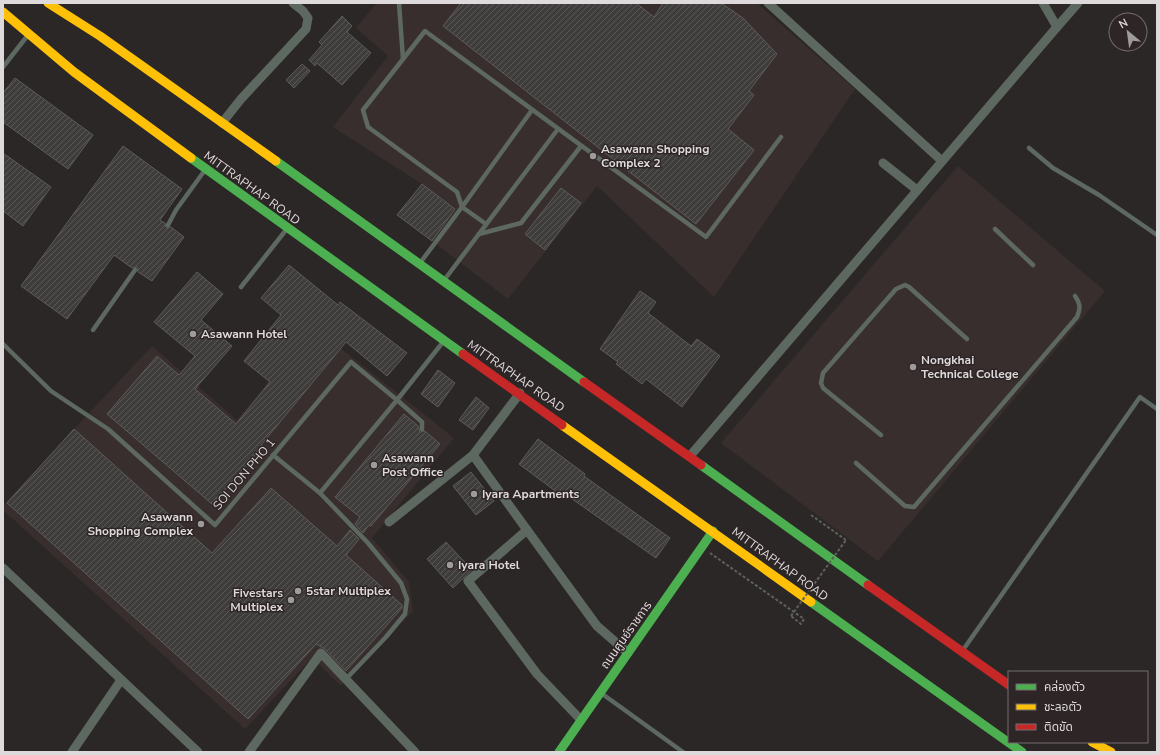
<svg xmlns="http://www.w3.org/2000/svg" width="1160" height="755" font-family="'Nunito Sans','Noto Sans Thai',sans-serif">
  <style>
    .built { fill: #392e2e }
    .building { fill: url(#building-hatch); stroke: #5d5a5a }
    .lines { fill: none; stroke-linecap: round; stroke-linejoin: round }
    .path { stroke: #5e625e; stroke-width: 2; stroke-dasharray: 3 2; stroke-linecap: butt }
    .lane { stroke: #5d6861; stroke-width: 4.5 }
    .street { stroke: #5d6861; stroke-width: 9 }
    .fast { stroke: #4caf50; stroke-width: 9 }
    .slow { stroke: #ffc107; stroke-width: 9 }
    .jam { stroke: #c62828; stroke-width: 9 }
    .path-bridge { stroke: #5e625e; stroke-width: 2; stroke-dasharray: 3 2; stroke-linecap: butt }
    .poi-dot { fill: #9f9b9b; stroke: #2d2526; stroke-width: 1.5 }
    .labels { text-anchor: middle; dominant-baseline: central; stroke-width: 3; stroke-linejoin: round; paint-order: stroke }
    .poi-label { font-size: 12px; font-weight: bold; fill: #ded9da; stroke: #2d2526; text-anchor: start }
    .street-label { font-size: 12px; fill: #ded9da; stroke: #2d2526 }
  </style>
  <defs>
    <pattern id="building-hatch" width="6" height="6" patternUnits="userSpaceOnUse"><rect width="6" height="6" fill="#3f3c3c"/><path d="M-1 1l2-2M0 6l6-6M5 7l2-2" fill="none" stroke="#5a5858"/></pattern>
  </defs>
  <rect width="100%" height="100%" fill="#2b2727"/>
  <g class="built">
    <path d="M 377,3 L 757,3 L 855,89 L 714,297 L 597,186 L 508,299 L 432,241 L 455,209 L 422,184 L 333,127 L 388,56 L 356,28 Z"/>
    <path d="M 958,166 L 1105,291 L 878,561 L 721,443 Z"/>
    <path d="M 314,327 L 454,438 L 372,538 L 409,582 L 413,611 L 341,686 L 312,658 L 245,729 L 3,510 L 3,505 L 152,346 L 237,420 Z"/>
  </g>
  <g class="building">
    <path d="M 461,3 L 636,3 L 654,17 L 663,3 L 721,3 L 743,18 L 777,54 L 749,91 L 754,95 L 728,129 L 754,150 L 696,224 L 443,26 Z"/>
    <path d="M 342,16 L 352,26 L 347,32 L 371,53 L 342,85 L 317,63 L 315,66 L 309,60 L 322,45 L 319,42 Z"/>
    <path d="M 302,64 L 310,71 L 294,88 L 286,80 Z"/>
    <path d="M 15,78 L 93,135 L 68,169 L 3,122 L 3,93 Z"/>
    <path d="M 123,146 L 182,189 L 160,220 L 165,223 L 166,228 L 171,227 L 184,237 L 152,281 L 138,272 L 137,267 L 132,268 L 114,255 L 67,319 L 21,286 Z"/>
    <path d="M 3,153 L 51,187 L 23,226 L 3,211 Z"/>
    <path d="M 422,184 L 455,209 L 432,241 L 397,215 Z"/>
    <path d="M 561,188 L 581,203 L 545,250 L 525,234 Z"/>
    <path d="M 289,265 L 338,305 L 340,302 L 407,353 L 387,376 L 346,342 L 261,445 L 263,446 L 212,504 L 107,414 L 157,356 L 179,375 L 195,356 L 154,322 L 197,272 L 223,294 L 201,320 L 232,346 L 195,389 L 236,424 L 270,382 L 244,361 L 281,315 L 261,298 Z"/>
    <path d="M 640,291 L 656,302 L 648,313 L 691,346 L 697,339 L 720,356 L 682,407 L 646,379 L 642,384 L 616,364 L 618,362 L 600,349 Z"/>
    <path d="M 438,370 L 455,383 L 438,407 L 421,394 Z"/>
    <path d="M 476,397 L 489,408 L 473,430 L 459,420 Z"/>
    <path d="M 404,414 L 418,426 L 420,432 L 425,431 L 440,444 L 371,526 L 369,525 L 363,533 L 355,524 L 360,517 L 335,497 Z"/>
    <path d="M 74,429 L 212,553 L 271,488 L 337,546 L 350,530 L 359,539 L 346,555 L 402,605 L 402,608 L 346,671 L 325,649 L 316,644 L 248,719 L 7,503 Z"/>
    <path d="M 538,439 L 585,474 L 584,476 L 670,538 L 656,558 L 568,496 L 566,499 L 519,464 Z"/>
    <path d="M 471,472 L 494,501 L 476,515 L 453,486 Z"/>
    <path d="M 446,542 L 472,570 L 453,588 L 427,559 Z"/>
  </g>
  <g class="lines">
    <g class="path">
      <path d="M 811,515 L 846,540"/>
      <path d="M 710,553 L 804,619 L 801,624 L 791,616"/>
    </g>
    <g class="lane">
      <path d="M 399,3 L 403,59"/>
      <path d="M 3,67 L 28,35"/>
      <path d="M 1029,148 L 1053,168 L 1099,195 L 1157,235"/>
      <path d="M 486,224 L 462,207 L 532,110"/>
      <path d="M 168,225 L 176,210 L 205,170"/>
      <path d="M 995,229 L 1033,265"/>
      <path d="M 479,234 L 521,223 L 581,146"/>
      <path d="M 420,263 L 462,207 L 457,192 L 368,127 L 363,110 L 425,31 L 706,237 L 781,137"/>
      <path d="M 445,279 L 558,129"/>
      <path d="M 241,287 L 286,230"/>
      <path d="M 93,330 L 135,270"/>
      <path d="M 3,344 L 51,391 L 108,429 L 215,525 L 351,362 L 397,400 L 443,342"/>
      <path d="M 881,435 L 823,388 L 821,383 L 823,373 L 896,289 L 905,285 L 909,287 L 967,339"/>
      <path d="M 273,455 L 320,493 L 368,543 L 401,583 L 407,599 L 405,614 L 386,637 L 346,679"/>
      <path d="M 856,463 L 905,506 L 914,507 L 1077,317 C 1081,308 1080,303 1075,296"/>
      <path d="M 320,493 L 397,400 L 422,422 L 422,429"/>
      <path d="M 963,650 L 1140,397 L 1157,409"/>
      <path d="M 601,693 L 683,752"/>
    </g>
    <g class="street">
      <path d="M 768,3 L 942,161"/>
      <path d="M 1057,27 L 1078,3"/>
      <path d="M 222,123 L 241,99 L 306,29 L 308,18 L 303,11 L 293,3"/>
      <path d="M 883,163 L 917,190"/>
      <path d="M 473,455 L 527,530"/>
      <path d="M 690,456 L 1057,27 L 1043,3"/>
      <path d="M 389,522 L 473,455 L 520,393"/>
      <path d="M 3,568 L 198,752"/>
      <path d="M 581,720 L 537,674 L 468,581 L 527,530 L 597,626 L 628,653"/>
      <path d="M 72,752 L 121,680"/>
      <path d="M 249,752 L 321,653 L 415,752"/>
    </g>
    <g class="fast">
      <path d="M 191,158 L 463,354"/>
      <path d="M 276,161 L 584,382"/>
      <path d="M 701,465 L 868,585"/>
      <path d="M 811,602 L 1022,752"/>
      <path d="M 559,752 L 713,531"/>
    </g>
    <g class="slow">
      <path d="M 48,3 L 100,36 L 276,161"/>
      <path d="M 3,12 L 74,72 L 191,158"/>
      <path d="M 562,425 L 811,602"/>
      <path d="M 1092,742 L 1111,752"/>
    </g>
    <g class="jam">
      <path d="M 463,354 L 562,425"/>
      <path d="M 584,382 L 701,465"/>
      <path d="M 868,585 L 1009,685"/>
    </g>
    <path class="path-bridge" d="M 791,616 L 846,540"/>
  </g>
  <g class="poi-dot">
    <circle cx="593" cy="156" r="4"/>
    <circle cx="193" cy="334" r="4"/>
    <circle cx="913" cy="367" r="4"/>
    <circle cx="374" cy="465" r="4"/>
    <circle cx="474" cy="494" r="4"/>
    <circle cx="201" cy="524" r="4"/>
    <circle cx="450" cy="565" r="4"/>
    <circle cx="298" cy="591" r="4"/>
    <circle cx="291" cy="600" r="4"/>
  </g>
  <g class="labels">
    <g class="poi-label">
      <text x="601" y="149">Asawann Shopping<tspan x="601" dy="14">Complex 2</tspan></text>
      <text x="201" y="334">Asawann Hotel</text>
      <text x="921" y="360">Nongkhai<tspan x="921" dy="14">Technical College</tspan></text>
      <text x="382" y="458">Asawann<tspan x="382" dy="14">Post Office</tspan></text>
      <text x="482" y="494">Iyara Apartments</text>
      <text x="193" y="517" text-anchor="end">Asawann<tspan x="193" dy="14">Shopping Complex</tspan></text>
      <text x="458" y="565">Iyara Hotel</text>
      <text x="306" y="591">5star Multiplex</text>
      <text x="283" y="593" text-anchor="end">Fivestars<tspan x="283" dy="14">Multiplex</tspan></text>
    </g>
    <g class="street-label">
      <text transform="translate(252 188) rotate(36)">MITTRAPHAP ROAD</text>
      <text transform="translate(516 376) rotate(35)">MITTRAPHAP ROAD</text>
      <text transform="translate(244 474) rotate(-50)">SOI DON PHO 1</text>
      <text transform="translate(780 564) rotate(36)">MITTRAPHAP ROAD</text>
      <text transform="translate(626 635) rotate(-55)">ถนนศูนย์ราชการ</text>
    </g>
  </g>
  <rect width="1160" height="755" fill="none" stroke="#ded9da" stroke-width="8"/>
  <rect x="1008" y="671" width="140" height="72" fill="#2d2526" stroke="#746d6e"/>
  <rect x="1016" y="684" width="20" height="6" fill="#4caf50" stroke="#746d6e"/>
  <text x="1044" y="691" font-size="12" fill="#ded9da">คล่องตัว</text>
  <rect x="1016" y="704" width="20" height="6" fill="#ffc107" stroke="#746d6e"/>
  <text x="1044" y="711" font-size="12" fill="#ded9da">ชะลอตัว</text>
  <rect x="1016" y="724" width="20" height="6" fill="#c62828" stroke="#746d6e"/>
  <text x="1044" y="731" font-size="12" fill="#ded9da">ติดขัด</text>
  <g transform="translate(1128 32) rotate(331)"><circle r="19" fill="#2d2526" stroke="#746d6e"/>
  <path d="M0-3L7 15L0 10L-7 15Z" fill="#9f9b9b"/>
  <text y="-6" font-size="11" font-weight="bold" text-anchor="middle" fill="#ded9da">N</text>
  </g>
</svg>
